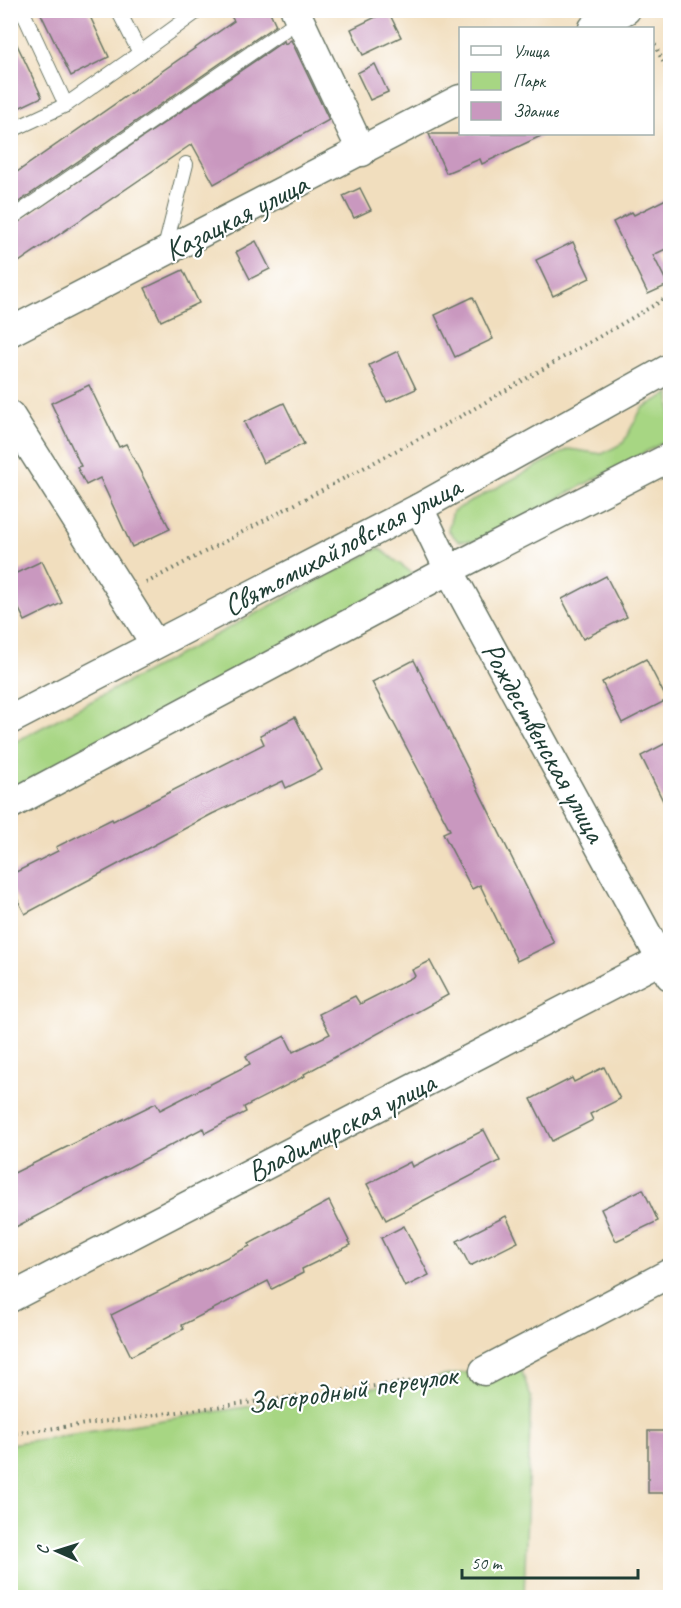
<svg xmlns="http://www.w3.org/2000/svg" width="681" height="1608" font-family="Caveat,sans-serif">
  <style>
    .green { fill: #a7d683; stroke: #638a5c; stroke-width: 1.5 }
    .building { fill: #c998bf }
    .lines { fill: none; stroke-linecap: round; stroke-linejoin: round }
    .lane-casing { stroke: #687564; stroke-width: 16 }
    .street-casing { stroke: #687564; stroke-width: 31 }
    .path { stroke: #687564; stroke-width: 4; stroke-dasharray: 1.5 4.5; stroke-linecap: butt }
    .lane { stroke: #fff; stroke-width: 14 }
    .street { stroke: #fff; stroke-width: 28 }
    .labels { text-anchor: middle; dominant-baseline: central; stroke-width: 4.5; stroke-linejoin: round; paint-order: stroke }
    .street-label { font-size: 30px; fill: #1f3d34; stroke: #fff }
  </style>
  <rect width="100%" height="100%" fill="#fff"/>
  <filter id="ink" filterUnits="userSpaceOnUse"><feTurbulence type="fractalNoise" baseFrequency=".0167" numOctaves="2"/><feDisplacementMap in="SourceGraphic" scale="12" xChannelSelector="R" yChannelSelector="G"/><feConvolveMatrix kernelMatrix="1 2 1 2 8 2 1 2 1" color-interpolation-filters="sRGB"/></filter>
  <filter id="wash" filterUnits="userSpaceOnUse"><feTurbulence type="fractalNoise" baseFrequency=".008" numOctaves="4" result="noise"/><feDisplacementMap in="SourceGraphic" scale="24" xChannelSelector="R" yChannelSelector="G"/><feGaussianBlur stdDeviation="1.35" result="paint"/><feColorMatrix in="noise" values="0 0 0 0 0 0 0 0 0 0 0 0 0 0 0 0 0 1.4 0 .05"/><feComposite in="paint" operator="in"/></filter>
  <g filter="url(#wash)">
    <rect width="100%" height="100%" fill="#f1debe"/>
    <g class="green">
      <path d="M 670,393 L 670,439 L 478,541 L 458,541 L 448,530 L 453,511 L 569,449 L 602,454 L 623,443 L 642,408 Z"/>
      <path d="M 379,548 L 421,580 L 11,792 L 11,744 Z"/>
      <path d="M 519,1364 L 531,1397 L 524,1597 L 11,1598 L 11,1444 Z"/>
    </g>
    <g id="blocks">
      <g class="building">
        <path d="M 39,10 L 87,10 L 109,57 L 71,76 Z"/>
        <path d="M 227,10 L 269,10 L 276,25 L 10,208 L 10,177 L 234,21 Z"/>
        <path d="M 388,11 L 401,37 L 363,55 L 351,29 Z"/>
        <path d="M 10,30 L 42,97 L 10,112 Z"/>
        <path d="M 291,40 L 329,120 L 214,184 L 192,144 L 10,268 L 10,228 L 284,41 L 285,44 Z"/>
        <path d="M 375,64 L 388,92 L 370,100 L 357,73 Z"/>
        <path d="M 429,134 L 545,134 L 482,164 L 480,159 L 446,173 Z"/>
        <path d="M 360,188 L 371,210 L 354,218 L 343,196 Z"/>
        <path d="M 670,197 L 670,247 L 653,255 L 668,285 L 648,294 L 613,222 L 632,212 L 634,215 Z"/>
        <path d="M 256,241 L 270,269 L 250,279 L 236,252 Z"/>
        <path d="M 573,242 L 590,278 L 553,296 L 536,260 Z"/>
        <path d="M 183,270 L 199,303 L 161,321 L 145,288 Z"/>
        <path d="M 473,297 L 493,339 L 455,357 L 435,315 Z"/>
        <path d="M 398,351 L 416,389 L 387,402 L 369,365 Z"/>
        <path d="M 89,385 L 119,447 L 126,444 L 170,529 L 132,547 L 100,478 L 86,485 L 77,467 L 81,466 L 51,403 Z"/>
        <path d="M 284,403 L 304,444 L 263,463 L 244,422 Z"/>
        <path d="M 42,561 L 62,603 L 25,621 L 10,591 L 10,576 Z"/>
        <path d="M 606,576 L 627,617 L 583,639 L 562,599 Z"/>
        <path d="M 646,659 L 667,700 L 622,723 L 602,682 Z"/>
        <path d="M 414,660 L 554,943 L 517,961 L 480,885 L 472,889 L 443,833 L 450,830 L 372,682 Z"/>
        <path d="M 295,717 L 322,770 L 286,788 L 283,781 L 212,814 L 25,914 L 10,885 L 10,875 L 58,851 L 56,847 L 112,819 L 113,821 L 264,744 L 260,735 Z"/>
        <path d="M 670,741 L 670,815 L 641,756 Z"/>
        <path d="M 430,961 L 448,995 L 304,1074 L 305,1076 L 244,1107 L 246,1112 L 205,1133 L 203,1128 L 10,1230 L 10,1175 L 156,1103 L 160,1110 L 250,1064 L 246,1056 L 285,1036 L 293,1052 L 330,1034 L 319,1014 L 355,996 L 360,1004 L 415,976 L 412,970 Z"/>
        <path d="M 604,1067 L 620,1099 L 590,1114 L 593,1120 L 552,1141 L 531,1099 L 572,1078 L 574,1082 Z"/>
        <path d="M 484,1130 L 500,1161 L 386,1220 L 367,1184 L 410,1162 L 412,1167 Z"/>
        <path d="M 643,1189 L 658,1221 L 616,1241 L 601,1209 Z"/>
        <path d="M 329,1201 L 351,1245 L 302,1269 L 303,1273 L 272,1289 L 268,1281 L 182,1325 L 184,1329 L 131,1356 L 111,1315 L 250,1246 L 249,1244 Z"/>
        <path d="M 506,1216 L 518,1242 L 470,1266 L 457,1241 Z"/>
        <path d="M 404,1226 L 429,1275 L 405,1287 L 381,1238 Z"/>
        <rect x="648" y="1431" width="22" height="62"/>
      </g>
    </g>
  </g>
  <g filter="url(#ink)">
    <use href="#blocks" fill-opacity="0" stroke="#687564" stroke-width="1.5"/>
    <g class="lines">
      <g class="lane-casing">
        <g id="lane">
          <path d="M 22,10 L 66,105"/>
          <path d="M 118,10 L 140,53 L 199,10"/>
          <path d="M 10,131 L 66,105 L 140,53"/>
          <path d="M 10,219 L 299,20"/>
          <path d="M 164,252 L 186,164"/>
        </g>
      </g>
      <g class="street-casing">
        <g id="street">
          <path d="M 295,10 L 362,152"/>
          <path d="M 593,28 L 626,10"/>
          <path d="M 10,332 L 460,99"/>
          <path d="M 10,415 L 155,644"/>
          <path d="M 419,508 L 449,570 L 670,976"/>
          <path d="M 10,720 L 419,508 L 670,368"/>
          <path d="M 10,805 L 449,570 L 670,457"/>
          <path d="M 10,1298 L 670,955"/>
          <path d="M 484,1371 L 670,1273"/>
        </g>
      </g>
      <g class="path">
        <path d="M 652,39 L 670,76"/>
        <path d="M 146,583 L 456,419 L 670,296"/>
        <path d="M 10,1434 L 459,1375"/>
      </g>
      <use href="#lane" class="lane"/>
      <use href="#street" class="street"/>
    </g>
  </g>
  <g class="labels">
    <g class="street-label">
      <text transform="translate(236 217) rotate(-27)">Казацкая улица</text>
      <text transform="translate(342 546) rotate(-28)">Святомихайловская улица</text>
      <text transform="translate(544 742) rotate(61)">Рождественская улица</text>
      <text transform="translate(341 1127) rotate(-27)">Владимирская улица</text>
      <text transform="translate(352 1389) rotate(-8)">Загородный переулок</text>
    </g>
  </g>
  <rect width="681" height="1608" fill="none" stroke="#fff" stroke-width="36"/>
  <rect x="459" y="27" width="195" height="108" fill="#ffffff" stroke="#a5b1ae" stroke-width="1.5"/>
  <rect x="471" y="46" width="30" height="9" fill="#ffffff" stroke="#a5b1ae" stroke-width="1.5"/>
  <text x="513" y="57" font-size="18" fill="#1f3d34">Улица</text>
  <rect x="471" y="72" width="30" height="18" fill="#a7d683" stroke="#a5b1ae" stroke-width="1.5"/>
  <text x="513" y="87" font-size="18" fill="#1f3d34">Парк</text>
  <rect x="471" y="102" width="30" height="18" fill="#c998bf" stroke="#a5b1ae" stroke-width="1.5"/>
  <text x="513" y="117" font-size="18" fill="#1f3d34">Здание</text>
  <g transform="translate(57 1551) rotate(273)" stroke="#ffffff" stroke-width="4.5" paint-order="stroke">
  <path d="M0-4.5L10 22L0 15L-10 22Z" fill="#1f3d34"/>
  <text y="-9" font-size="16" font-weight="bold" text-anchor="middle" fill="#1f3d34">С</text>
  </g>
  <path d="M462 1569v9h176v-9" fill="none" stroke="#1f3d34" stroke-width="3"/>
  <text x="471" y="1569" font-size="18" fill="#1f3d34" stroke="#ffffff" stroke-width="4.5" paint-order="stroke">50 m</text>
</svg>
